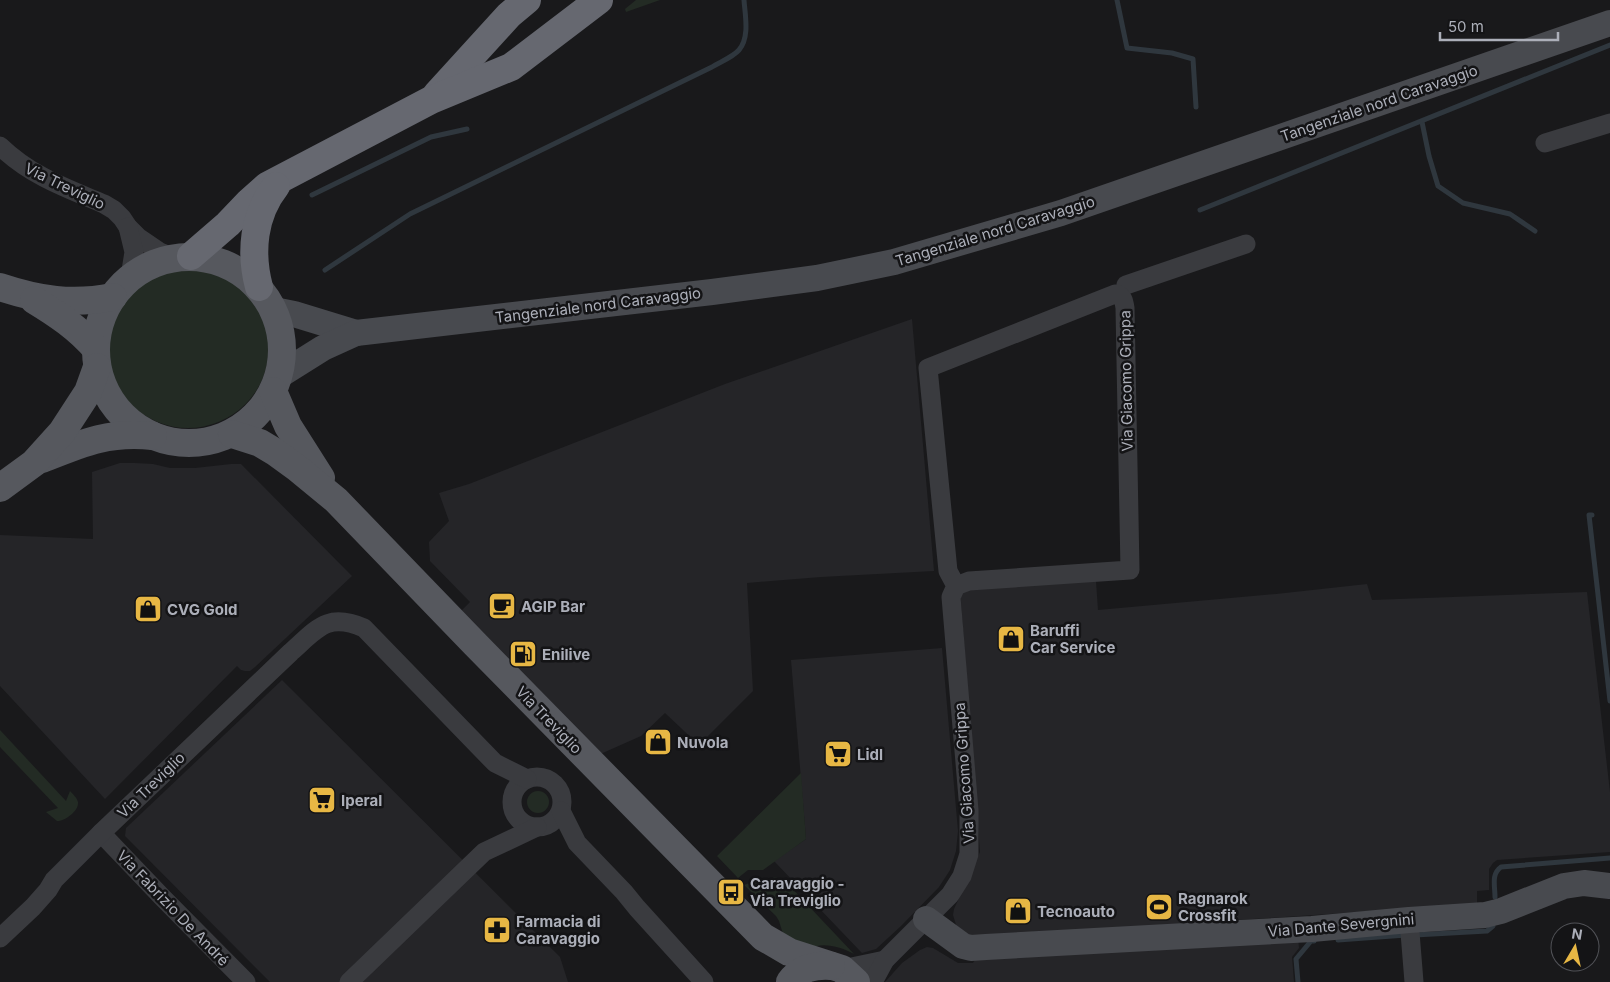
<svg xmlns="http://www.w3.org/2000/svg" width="1610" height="982" font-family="Inter,sans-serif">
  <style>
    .built { fill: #252528 }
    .green { fill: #232b24 }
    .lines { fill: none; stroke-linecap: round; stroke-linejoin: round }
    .stream { stroke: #2f373e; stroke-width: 5 }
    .street { stroke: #3a3b3f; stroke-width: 19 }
    .secondary { stroke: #484a4f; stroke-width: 26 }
    .primary { stroke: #56585e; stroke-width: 28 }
    .highway { stroke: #666870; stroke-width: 28 }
    .labels { text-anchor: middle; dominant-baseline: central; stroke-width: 5; stroke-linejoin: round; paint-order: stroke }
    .street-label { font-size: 15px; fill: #acafb9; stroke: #141416 }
    .poi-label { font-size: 15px; font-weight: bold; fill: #acafb9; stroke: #141416; text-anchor: start }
  </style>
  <rect width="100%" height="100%" fill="#19191b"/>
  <g class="built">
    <path d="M 912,319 L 934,571 L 821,577 L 747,583 L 753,691 L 699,745 L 665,713 L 641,736 L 596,756 L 461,611 L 470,602 L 430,561 L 429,542 L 449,521 L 439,493 L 469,484 L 725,384 Z"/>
    <path d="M 120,463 L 135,463 L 153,464 L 170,468 L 195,468 L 231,464 L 241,464 L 352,576 L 255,667 L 250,671 L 245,671 L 241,670 L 237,666 L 105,799 L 0,686 L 0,535 L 93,539 L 92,472 Z"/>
    <path d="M 1096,581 L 1098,610 L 1276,594 L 1367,584 L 1372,600 L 1587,592 L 1610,792 L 1610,852 L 1497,860 L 1493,863 L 1489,869 L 1489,890 L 1477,891 L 1477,904 L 972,938 L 957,928 L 953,915 L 954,909 L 980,852 L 960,590 Z"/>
    <path d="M 942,648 L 958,831 L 956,851 L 950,870 L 939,887 L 901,926 L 876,949 L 862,953 L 774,861 L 806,839 L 791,660 Z"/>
    <path d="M 282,680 L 560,957 L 568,982 L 270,982 L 125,836 L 126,828 Z"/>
    <path d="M 1298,938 L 1299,948 L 1292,957 L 1294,982 L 885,982 L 902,963 L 920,950 L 927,947 L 933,948 L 958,963 L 973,963 L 976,958 Z"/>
  </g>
  <g class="green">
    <path d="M 636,0 L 660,0 L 626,12 L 625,9 Z"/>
    <circle cx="188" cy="347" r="81"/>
    <path d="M 0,730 L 66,801 L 70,791 C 73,794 77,798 78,802 C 79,811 65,821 57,821 L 46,812 L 58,808 L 0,747 Z"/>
    <path d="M 801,773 L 806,839 L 763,870 L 748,870 L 738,878 L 717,856 Z"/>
    <circle cx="538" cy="802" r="11"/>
    <path d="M 775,877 L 786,882 L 854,954 C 841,947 824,942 810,948 L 783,934 L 779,921 L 776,916 L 744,885 C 754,881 765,881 775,877 Z"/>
  </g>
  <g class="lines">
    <g class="stream">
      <path d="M 1117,0 L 1127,48 L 1172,53 L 1193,59 L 1196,107"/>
      <path d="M 1422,122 L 1429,156 L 1438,186 L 1463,203 L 1510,214 L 1535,231"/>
      <path d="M 312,195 L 431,137 L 467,129"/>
      <path d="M 1200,210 L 1610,45"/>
      <path d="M 325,270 L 410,214 L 712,67 C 720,62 733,57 739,50 C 750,37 745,15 744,0"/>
      <path d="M 1592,515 L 1589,515 L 1610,701"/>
      <path d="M 1495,897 C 1495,886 1491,874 1501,867 L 1610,858"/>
      <path d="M 1415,935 L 1487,931 L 1493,926"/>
      <path d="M 1338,940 L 1406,935"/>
      <path d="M 1298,982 L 1296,959 L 1311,941 L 1314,941"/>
    </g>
    <g class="street">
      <path d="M 1545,143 L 1610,123"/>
      <path d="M 0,146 C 31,176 66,188 104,204 L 114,210 L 122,218 L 128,227 L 138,237 L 160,252 L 174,258"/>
      <path d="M 128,227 L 134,252 L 130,277"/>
      <path d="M 1126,285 L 1246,244"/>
      <circle cx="537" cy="802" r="25"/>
      <path d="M 561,811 L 577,843 L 624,892 L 637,908 L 704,982"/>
      <path d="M 101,833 L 162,897 L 246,982"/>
      <path d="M 1409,920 L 1414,982"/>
      <path d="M 0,938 L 33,907 L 48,890 L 54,880 L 101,833 L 291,652 C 317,629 327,612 364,628 L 495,763 L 527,779"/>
      <path d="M 842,969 L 885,960"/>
      <path d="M 349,982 L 484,852 L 537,827"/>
      <path d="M 873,982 L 885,960 L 950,895 L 962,876 L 969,854 L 969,810 L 951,597 L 956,586 L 969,581 L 1130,570 L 1125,308 C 1124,301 1123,295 1115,294 L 928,368 L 948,571 L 956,586"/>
    </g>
    <g class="secondary">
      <path d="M 274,310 L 294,314 L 356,333"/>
      <path d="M 280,375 L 323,348 L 356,333 L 712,292 L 817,278 L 894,262 L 1061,213 L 1610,23"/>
      <path d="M 926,919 L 963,946 L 971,948 L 986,947 L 1312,929 L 1409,920 L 1485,915 L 1501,911 L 1564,886 L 1584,883 L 1610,886"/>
    </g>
    <g class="primary">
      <circle cx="189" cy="350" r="93"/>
      <path d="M 0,287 C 39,300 72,305 113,297"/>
      <path d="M 34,300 C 57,314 78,328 96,349"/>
      <path d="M 273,391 L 288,426 L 321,478"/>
      <path d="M 232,434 L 260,443 L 275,452 L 297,468 L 336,500 L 475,644 L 763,937 L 789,952 L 842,969 L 856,982"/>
      <path d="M 42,459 C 82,443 109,431 153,436"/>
      <path d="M 0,488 L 34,463 L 62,432 L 88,392 L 97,367"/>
      <path d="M 790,982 C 800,968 814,965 831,966"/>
    </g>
    <g class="highway">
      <path d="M 437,94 L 509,15 L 527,0"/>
      <path d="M 191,256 L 228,224 L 249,202 L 267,186 L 431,100 L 511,67 L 599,0"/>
      <path d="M 259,287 C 250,253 253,215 276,186"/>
    </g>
  </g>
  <defs>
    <g id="cafe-square" transform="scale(1.4375)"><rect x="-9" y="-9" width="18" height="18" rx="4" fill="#e7b744" stroke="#141416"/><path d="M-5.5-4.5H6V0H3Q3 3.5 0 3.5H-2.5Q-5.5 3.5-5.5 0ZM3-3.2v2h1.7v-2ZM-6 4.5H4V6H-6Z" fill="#111"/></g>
    <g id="shop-square" transform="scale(1.4375)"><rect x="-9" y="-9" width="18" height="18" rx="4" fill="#e7b744" stroke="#141416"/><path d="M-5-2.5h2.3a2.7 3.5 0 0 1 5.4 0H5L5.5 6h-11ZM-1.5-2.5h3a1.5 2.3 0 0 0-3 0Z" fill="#111"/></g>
    <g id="fuel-square" transform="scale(1.4375)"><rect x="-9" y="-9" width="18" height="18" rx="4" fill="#e7b744" stroke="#141416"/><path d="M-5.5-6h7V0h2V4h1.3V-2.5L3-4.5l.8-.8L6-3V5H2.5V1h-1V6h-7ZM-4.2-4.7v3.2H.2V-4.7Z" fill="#111"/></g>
    <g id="supermarket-square" transform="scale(1.4375)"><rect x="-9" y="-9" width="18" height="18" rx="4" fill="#e7b744" stroke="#141416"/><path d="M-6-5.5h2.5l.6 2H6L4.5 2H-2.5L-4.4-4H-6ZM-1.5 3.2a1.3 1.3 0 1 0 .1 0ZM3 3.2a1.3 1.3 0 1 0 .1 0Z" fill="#111"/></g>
    <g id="bus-square" transform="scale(1.4375)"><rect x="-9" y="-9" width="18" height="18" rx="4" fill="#e7b744" stroke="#141416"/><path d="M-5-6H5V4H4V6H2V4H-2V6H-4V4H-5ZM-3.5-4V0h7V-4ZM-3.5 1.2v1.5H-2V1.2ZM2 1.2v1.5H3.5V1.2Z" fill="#111"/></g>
    <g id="stadium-square" transform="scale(1.4375)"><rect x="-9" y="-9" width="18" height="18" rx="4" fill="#e7b744" stroke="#141416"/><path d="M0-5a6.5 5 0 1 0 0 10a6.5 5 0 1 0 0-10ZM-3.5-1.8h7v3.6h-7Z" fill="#111"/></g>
    <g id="pharmacy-square" transform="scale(1.4375)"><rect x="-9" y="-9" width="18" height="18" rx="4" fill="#e7b744" stroke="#141416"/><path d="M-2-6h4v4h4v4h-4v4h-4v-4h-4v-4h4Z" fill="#111"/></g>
  </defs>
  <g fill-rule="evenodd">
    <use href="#cafe-square" x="502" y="606"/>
    <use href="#shop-square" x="148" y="609"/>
    <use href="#shop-square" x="1011" y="639"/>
    <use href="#fuel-square" x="523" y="654"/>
    <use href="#shop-square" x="658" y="742"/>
    <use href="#supermarket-square" x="838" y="754"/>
    <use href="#supermarket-square" x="322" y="800"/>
    <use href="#bus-square" x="731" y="892"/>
    <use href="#stadium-square" x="1159" y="907"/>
    <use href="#shop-square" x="1018" y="911"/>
    <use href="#pharmacy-square" x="497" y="930"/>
  </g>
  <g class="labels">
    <g class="street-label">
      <text transform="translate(1379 103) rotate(-19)">Tangenziale nord Caravaggio</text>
      <text transform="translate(65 186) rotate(26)">Via Treviglio</text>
      <text transform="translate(995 231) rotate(-17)">Tangenziale nord Caravaggio</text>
      <text transform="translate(598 305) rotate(-7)">Tangenziale nord Caravaggio</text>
      <text transform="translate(1126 381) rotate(-91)">Via Giacomo Grippa</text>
      <text transform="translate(549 720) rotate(46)">Via Treviglio</text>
      <text transform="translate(964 773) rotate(-94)">Via Giacomo Grippa</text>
      <text transform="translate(151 785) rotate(-44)">Via Treviglio</text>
      <text transform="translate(173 908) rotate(46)">Via Fabrizio De André</text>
      <text transform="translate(1341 925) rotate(-5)">Via Dante Severgnini</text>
    </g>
    <g class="poi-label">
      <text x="521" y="606">AGIP Bar</text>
      <text x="167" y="609">CVG Gold</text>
      <text x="1030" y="630">Baruffi<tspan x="1030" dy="17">Car Service</tspan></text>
      <text x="542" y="654">Enilive</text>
      <text x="677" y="742">Nuvola</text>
      <text x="857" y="754">Lidl</text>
      <text x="341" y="800">Iperal</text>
      <text x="750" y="883">Caravaggio -<tspan x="750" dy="17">Via Treviglio</tspan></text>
      <text x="1178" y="898">Ragnarok<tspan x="1178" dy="17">Crossfit</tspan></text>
      <text x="1037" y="911">Tecnoauto</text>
      <text x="516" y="921">Farmacia di<tspan x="516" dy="17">Caravaggio</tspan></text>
    </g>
  </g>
  <g transform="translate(1575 947) rotate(9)"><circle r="24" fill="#141416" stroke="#515257"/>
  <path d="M0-4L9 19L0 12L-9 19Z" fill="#e7b744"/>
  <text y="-8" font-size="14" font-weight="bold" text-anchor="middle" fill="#acafb9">N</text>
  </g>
  <path d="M1440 32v8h118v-8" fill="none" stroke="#acafb9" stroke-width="2.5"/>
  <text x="1448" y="32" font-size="15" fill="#acafb9" stroke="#141416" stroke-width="4" paint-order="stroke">50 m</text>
</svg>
